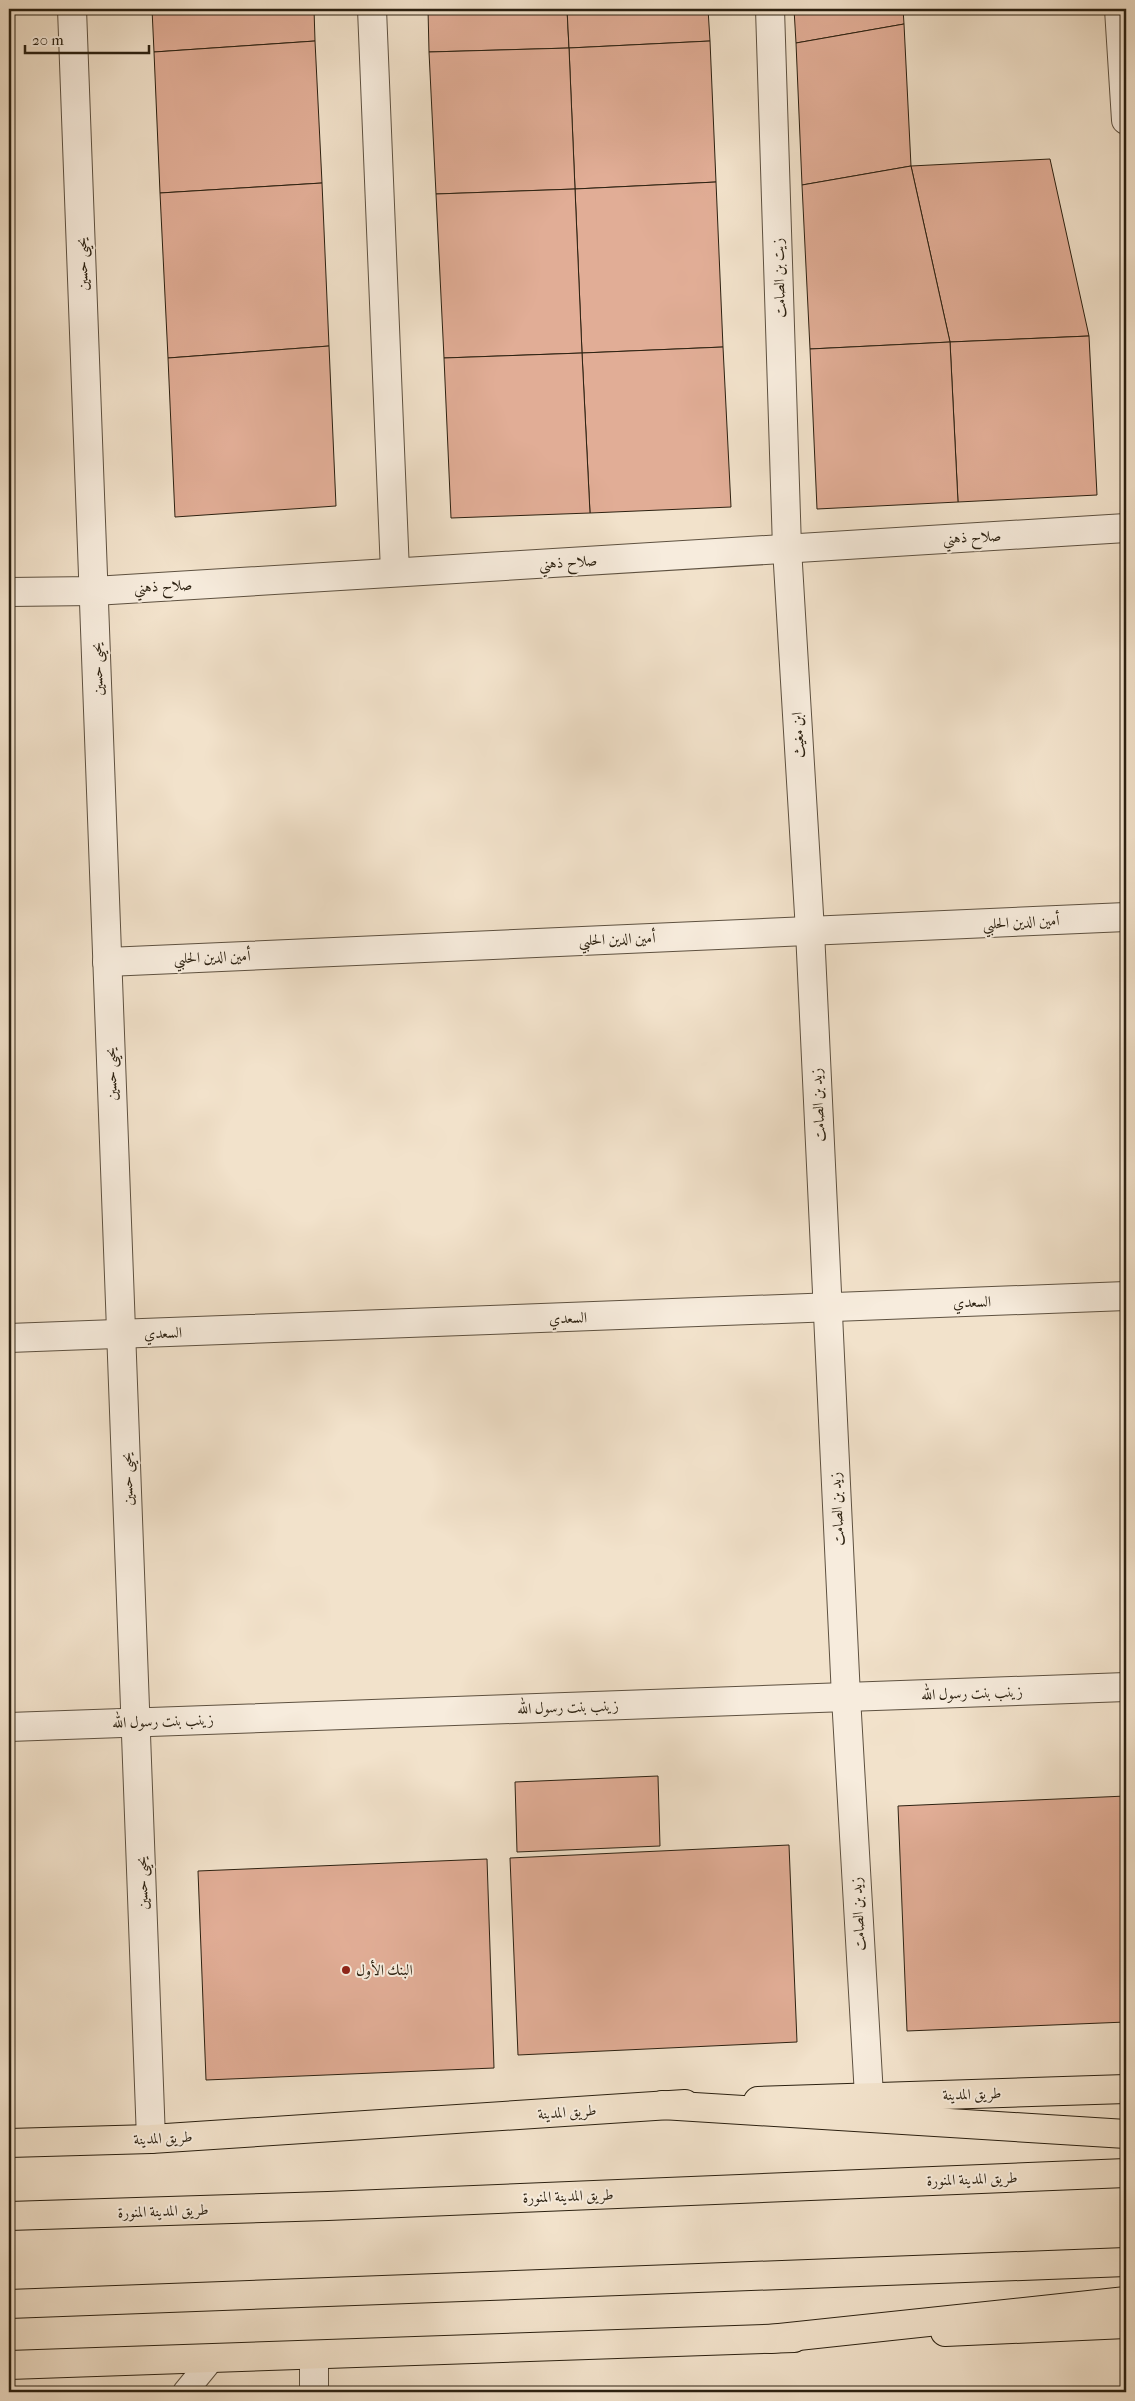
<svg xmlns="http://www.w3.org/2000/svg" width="1135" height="2401" font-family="'IM FELL French Canon',Amiri,serif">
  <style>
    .building { fill: #e1ad96; stroke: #2c2111 }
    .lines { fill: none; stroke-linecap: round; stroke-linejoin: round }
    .service-casing { stroke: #5e5140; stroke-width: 26 }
    .minor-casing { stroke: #5e5140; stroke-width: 30 }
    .primary-casing { stroke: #2c2111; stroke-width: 30 }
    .motorway-casing { stroke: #2c2111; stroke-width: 30 }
    .service { stroke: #f7ecdd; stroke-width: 24 }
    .minor { stroke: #f7ecdd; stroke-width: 28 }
    .primary { stroke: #f2e2cb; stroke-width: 28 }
    .motorway { stroke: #f2e2cb; stroke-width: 28 }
    .poi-dot { fill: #8f2418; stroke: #f7ecdd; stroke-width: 2 }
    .labels { text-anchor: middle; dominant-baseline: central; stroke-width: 4; stroke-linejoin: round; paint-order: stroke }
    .street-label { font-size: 15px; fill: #2c2111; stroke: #f7ecdd }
    .poi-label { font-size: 15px; fill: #2c2111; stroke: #f7ecdd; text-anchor: start }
  </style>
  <rect width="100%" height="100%" fill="#f2e2cb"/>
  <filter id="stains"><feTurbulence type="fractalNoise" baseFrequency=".004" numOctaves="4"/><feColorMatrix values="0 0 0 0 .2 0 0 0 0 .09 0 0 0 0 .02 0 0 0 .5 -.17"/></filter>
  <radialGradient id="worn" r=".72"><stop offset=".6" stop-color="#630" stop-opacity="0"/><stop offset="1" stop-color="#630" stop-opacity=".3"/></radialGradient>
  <g class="building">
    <path d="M 152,9 L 314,9 L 315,41 L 154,52 Z"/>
    <path d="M 428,9 L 567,9 L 569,48 L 429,52 Z"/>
    <path d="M 567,9 L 708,9 L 710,41 L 569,48 Z"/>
    <path d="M 794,9 L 903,9 L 904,24 L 796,43 Z"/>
    <path d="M 904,24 L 911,166 L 802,185 L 796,43 Z"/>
    <path d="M 315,41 L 322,183 L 160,193 L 154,52 Z"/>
    <path d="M 710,41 L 716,182 L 575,189 L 569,48 Z"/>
    <path d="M 569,48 L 575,189 L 436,194 L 429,52 Z"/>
    <path d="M 1050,159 L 1089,336 L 950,342 L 911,166 Z"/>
    <path d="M 911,166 L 950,342 L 810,349 L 802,185 Z"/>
    <path d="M 716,182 L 723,347 L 582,353 L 575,189 Z"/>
    <path d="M 322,183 L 329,346 L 168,358 L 160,193 Z"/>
    <path d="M 575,189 L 582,353 L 444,358 L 436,194 Z"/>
    <path d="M 1089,336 L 1097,495 L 958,502 L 950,342 Z"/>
    <path d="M 950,342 L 958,502 L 817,509 L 810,349 Z"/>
    <path d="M 329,346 L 336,506 L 175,517 L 168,358 Z"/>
    <path d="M 723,347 L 731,507 L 590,513 L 582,353 Z"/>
    <path d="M 582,353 L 590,513 L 451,518 L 444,358 Z"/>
    <path d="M 658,1776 L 660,1846 L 517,1852 L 515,1782 Z"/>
    <path d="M 1126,1796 L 1126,2022 L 907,2031 L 898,1806 Z"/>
    <path d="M 789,1845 L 797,2042 L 518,2055 L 510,1858 Z"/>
    <path d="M 487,1859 L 494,2068 L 206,2080 L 198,1871 Z"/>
  </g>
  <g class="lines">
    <g class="service-casing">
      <path id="service" d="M 185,2392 L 212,2359"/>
    </g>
    <g class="minor-casing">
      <g id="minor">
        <path d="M 72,9 L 151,2139"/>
        <path d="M 372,9 L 395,572"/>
        <path d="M 770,9 L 787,548 L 810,931 L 846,1697 L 869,2096"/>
        <path d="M 1119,9 L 1126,120"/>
        <path d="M 9,592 L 94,591 L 1126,528"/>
        <path d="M 107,962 L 1126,917"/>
        <path d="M 9,1338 L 1126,1296"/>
        <path d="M 9,1727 L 1126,1687"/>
        <path d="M 314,2392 L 314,2356"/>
      </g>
    </g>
    <g class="primary-casing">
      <g id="primary">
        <path d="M 758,2101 L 1126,2089"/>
        <path d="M 9,2143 L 151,2139 L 685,2104"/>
        <path d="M 945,2332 L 1126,2324"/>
        <path d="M 9,2365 L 794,2338"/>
      </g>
    </g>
    <g class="motorway-casing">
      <g id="motorway">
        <path d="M 662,2105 L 1126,2134"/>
        <path d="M 9,2216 L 328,2206 L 1126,2173"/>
        <path d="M 9,2304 L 1126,2262"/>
        <path d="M 770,2339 L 1126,2301"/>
      </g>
    </g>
    <use href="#service" class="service"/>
    <use href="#minor" class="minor"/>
    <use href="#primary" class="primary"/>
    <use href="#motorway" class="motorway"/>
  </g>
  <circle class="poi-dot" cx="346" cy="1970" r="5"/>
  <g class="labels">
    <g class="street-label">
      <text transform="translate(82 264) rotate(-92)">يحيى حسين</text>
      <text transform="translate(779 278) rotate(-92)">زيت بن الصامت</text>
      <text transform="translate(972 537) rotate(-3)">صلاح ذهني</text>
      <text transform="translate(568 562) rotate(-4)">صلاح ذهني</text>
      <text transform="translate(163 586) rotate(-3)">صلاح ذهني</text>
      <text transform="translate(97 669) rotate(-92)">يحيى حسين</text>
      <text transform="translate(798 735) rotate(-93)">ابن مغيث</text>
      <text transform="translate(1021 922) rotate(-3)">أمين الدين الحلبي</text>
      <text transform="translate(617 939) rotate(-2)">أمين الدين الحلبي</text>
      <text transform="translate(212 957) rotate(-2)">أمين الدين الحلبي</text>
      <text transform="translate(111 1074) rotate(-92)">يحيى حسين</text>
      <text transform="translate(818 1105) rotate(-93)">زيد بن الصامت</text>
      <text transform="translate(972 1302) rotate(-2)">السعدي</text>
      <text transform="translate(568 1318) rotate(-2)">السعدي</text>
      <text transform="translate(163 1333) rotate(-2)">السعدي</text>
      <text transform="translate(127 1479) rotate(-92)">يحيى حسين</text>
      <text transform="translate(837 1509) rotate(-93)">زيد بن الصامت</text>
      <text transform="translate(972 1693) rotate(-2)">زينب بنت رسول الله</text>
      <text transform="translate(568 1707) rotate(-2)">زينب بنت رسول الله</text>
      <text transform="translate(163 1721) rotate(-2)">زينب بنت رسول الله</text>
      <text transform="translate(142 1883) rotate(-92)">يحيى حسين</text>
      <text transform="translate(858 1914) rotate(-93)">زيد بن الصامت</text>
      <text transform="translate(972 2094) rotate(-2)">طريق المدينة</text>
      <text transform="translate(567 2112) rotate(-4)">طريق المدينة</text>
      <text transform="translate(163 2138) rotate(-3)">طريق المدينة</text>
      <text transform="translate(972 2179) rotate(-2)">طريق المدينة المنورة</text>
      <text transform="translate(568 2196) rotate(-2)">طريق المدينة المنورة</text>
      <text transform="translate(163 2211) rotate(-2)">طريق المدينة المنورة</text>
    </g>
    <g class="poi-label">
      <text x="356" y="1970">البنك الأول</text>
    </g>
  </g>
  <rect width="1135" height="2401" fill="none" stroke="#f2e2cb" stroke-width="30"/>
  <rect x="10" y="10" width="1115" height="2381" fill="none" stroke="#2c2111" stroke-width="2.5"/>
  <rect x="15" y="15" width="1105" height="2371" fill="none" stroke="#2c2111"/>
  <path d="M25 45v8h124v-8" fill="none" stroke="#2c2111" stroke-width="2.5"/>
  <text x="32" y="45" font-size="15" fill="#2c2111" stroke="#f7ecdd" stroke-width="4" paint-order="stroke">20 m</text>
  <rect width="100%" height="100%" filter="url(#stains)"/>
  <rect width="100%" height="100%" fill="url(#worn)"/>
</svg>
